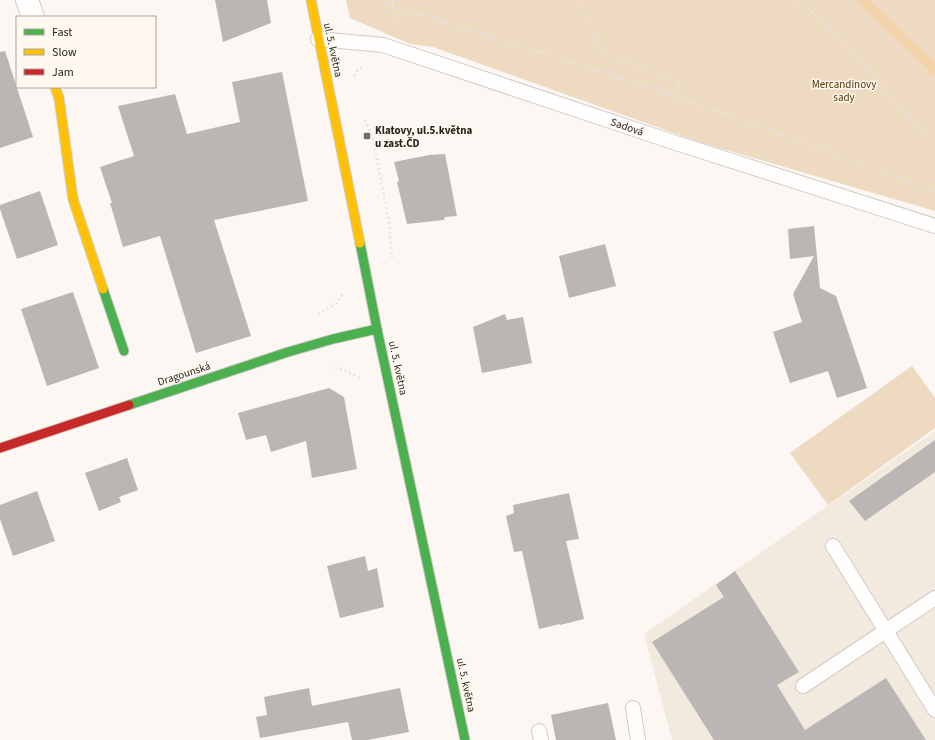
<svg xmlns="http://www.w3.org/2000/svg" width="935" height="740" font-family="'Source Sans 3',sans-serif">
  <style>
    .built { fill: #f2eadf }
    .green { fill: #eed9c1 }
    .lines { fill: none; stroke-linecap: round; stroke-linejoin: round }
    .stream { stroke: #f4d3a8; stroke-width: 9 }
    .building { fill: #b9b6b3 }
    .lane-casing { stroke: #cfccc8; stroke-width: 16 }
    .street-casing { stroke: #cfccc8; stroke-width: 24 }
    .fast-casing { stroke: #cfccc8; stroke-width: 11 }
    .slow-casing { stroke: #cfccc8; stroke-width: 11 }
    .jam-casing { stroke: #cfccc8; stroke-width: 11 }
    .path { stroke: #e5e4e3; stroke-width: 2.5; stroke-dasharray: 2 3; stroke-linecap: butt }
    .lane { stroke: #fffefd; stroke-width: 14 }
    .street { stroke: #fffefd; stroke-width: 22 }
    .fast { stroke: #4caf50; stroke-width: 9 }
    .slow { stroke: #ffc107; stroke-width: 9 }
    .jam { stroke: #c62828; stroke-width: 9 }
    .poi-dot { fill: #726e6b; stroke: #fff8ef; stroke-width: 1.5 }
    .labels { text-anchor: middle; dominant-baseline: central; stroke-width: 3; stroke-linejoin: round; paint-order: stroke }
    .street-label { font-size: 11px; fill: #272522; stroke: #fff8ef }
    .park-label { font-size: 11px; fill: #513303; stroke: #fff8ef }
    .poi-label { font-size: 11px; font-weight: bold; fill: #272522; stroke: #fff8ef; text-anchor: start }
  </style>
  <rect width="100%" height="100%" fill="#fcf7f2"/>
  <path class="built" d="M 935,431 L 935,740 L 672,740 L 644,634 Z"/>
  <g class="green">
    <path d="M 346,0 L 935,0 L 935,211 L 699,142 L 433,47 L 410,44 L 350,18 Z"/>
    <path d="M 912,366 L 935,398 L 935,428 L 828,505 L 790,453 Z"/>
  </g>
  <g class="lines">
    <path class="stream" d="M 863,0 L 935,70"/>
  </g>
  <g class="building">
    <path d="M 215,0 L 267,0 L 271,23 L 223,42 Z"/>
    <path d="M 5,51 L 33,137 L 0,148 L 0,52 Z"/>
    <path d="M 282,72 L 308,201 L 214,220 L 251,336 L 196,353 L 160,236 L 123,247 L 110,203 L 112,203 L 100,167 L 134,156 L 118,106 L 175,94 L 187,134 L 240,122 L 232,82 Z"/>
    <path d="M 445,154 L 457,216 L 445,217 L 444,220 L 407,224 L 397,182 L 399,181 L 394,162 L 429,155 Z"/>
    <path d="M 40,191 L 58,245 L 17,259 L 0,209 L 0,205 Z"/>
    <path d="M 814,226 L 820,288 L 836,296 L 867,388 L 837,398 L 828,371 L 790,383 L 773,332 L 802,322 L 793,294 L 814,256 L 790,259 L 788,229 Z"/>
    <path d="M 605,244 L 616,286 L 569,298 L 559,256 Z"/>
    <path d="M 73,292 L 99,368 L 47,386 L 21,309 Z"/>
    <path d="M 505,314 L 507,320 L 523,317 L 532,363 L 482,373 L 473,327 Z"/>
    <path d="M 329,388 L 344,397 L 357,469 L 312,478 L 306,441 L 271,452 L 266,435 L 246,440 L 238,413 Z"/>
    <path d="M 935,440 L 935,472 L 865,521 L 849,501 Z"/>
    <path d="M 127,458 L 138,490 L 119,497 L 121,502 L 99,511 L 85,473 Z"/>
    <path d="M 37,491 L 55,541 L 13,556 L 0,519 L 0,505 Z"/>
    <path d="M 569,493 L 579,539 L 566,541 L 584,619 L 560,625 L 560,624 L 539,629 L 522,551 L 514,552 L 506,516 L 514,513 L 513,505 Z"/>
    <path d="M 365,556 L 368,571 L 377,568 L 384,607 L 340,618 L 327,566 Z"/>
    <path d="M 735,571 L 799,672 L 777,685 L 805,730 L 886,678 L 926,740 L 714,740 L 652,642 L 724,597 L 716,585 Z"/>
    <path d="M 309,688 L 312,706 L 400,688 L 409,732 L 368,740 L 352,740 L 348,722 L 260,738 L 256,717 L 267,715 L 264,697 Z"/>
    <path d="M 608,703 L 616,740 L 556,740 L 551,715 Z"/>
  </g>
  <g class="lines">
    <g class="lane-casing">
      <g id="lane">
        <path d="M 318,39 L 383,45 L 676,143 L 935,226"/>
        <path d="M 833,546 L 935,710"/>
        <path d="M 803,686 L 935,598"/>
        <path d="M 633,708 L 638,740"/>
        <path d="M 539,731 L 541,740"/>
      </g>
    </g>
    <g class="street-casing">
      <path id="street" d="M 27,0 L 33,17"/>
    </g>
    <g class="fast-casing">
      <g id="fast">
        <path d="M 360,243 L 377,329 L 465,740"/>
        <path d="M 103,289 L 124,351"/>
        <path d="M 129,405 L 288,352 L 333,339 L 377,329"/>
      </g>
    </g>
    <g class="slow-casing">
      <g id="slow">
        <path d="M 311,0 L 360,243"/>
        <path d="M 55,87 L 59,98 L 73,199 L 103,289"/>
      </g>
    </g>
    <g class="jam-casing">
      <path id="jam" d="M 0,448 L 129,405"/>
    </g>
    <g class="path">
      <path d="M 374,0 C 470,30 567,60 662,92 C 754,124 844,158 935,191"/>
      <path d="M 393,0 L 395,15 L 393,25"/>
      <path d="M 578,0 L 603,53 L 680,80 L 676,97"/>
      <path d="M 795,0 L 816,15 L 851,49 L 935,148"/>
      <path d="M 354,76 L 358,70 L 363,66"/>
      <path d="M 365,120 L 373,138 L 389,222 L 392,258"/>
      <path d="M 318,314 L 337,303 L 343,293"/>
      <path d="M 335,368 L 339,368 L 360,378"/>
    </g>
    <use href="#lane" class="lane"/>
    <use href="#street" class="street"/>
    <use href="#fast" class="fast"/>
    <use href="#slow" class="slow"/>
    <use href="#jam" class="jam"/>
  </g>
  <rect class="poi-dot" x="363" y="132" width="8" height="8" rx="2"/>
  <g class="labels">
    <g class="street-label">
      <text transform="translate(333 50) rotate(78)">ul. 5. května</text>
      <text transform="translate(627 127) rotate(19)">Sadová</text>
      <text transform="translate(398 368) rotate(78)">ul. 5. května</text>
      <text transform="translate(184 374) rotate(-18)">Dragounská</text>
      <text transform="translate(466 685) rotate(78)">ul. 5. května</text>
    </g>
    <g class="park-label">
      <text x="844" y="84">Mercandinovy<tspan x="844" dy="13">sady</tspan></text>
    </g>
    <g class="poi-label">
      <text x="375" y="130">Klatovy, ul.5.května<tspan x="375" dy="13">u zast.ČD</tspan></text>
    </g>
  </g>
  <rect x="16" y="16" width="140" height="72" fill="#fff8ef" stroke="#a9a49d"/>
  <rect x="24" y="29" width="20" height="6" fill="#4caf50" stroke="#a9a49d"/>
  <text x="52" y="36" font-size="12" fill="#272522">Fast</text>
  <rect x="24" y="49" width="20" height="6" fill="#ffc107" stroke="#a9a49d"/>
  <text x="52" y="56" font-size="12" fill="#272522">Slow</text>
  <rect x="24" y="69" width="20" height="6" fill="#c62828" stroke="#a9a49d"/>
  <text x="52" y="76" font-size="12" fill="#272522">Jam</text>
</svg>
